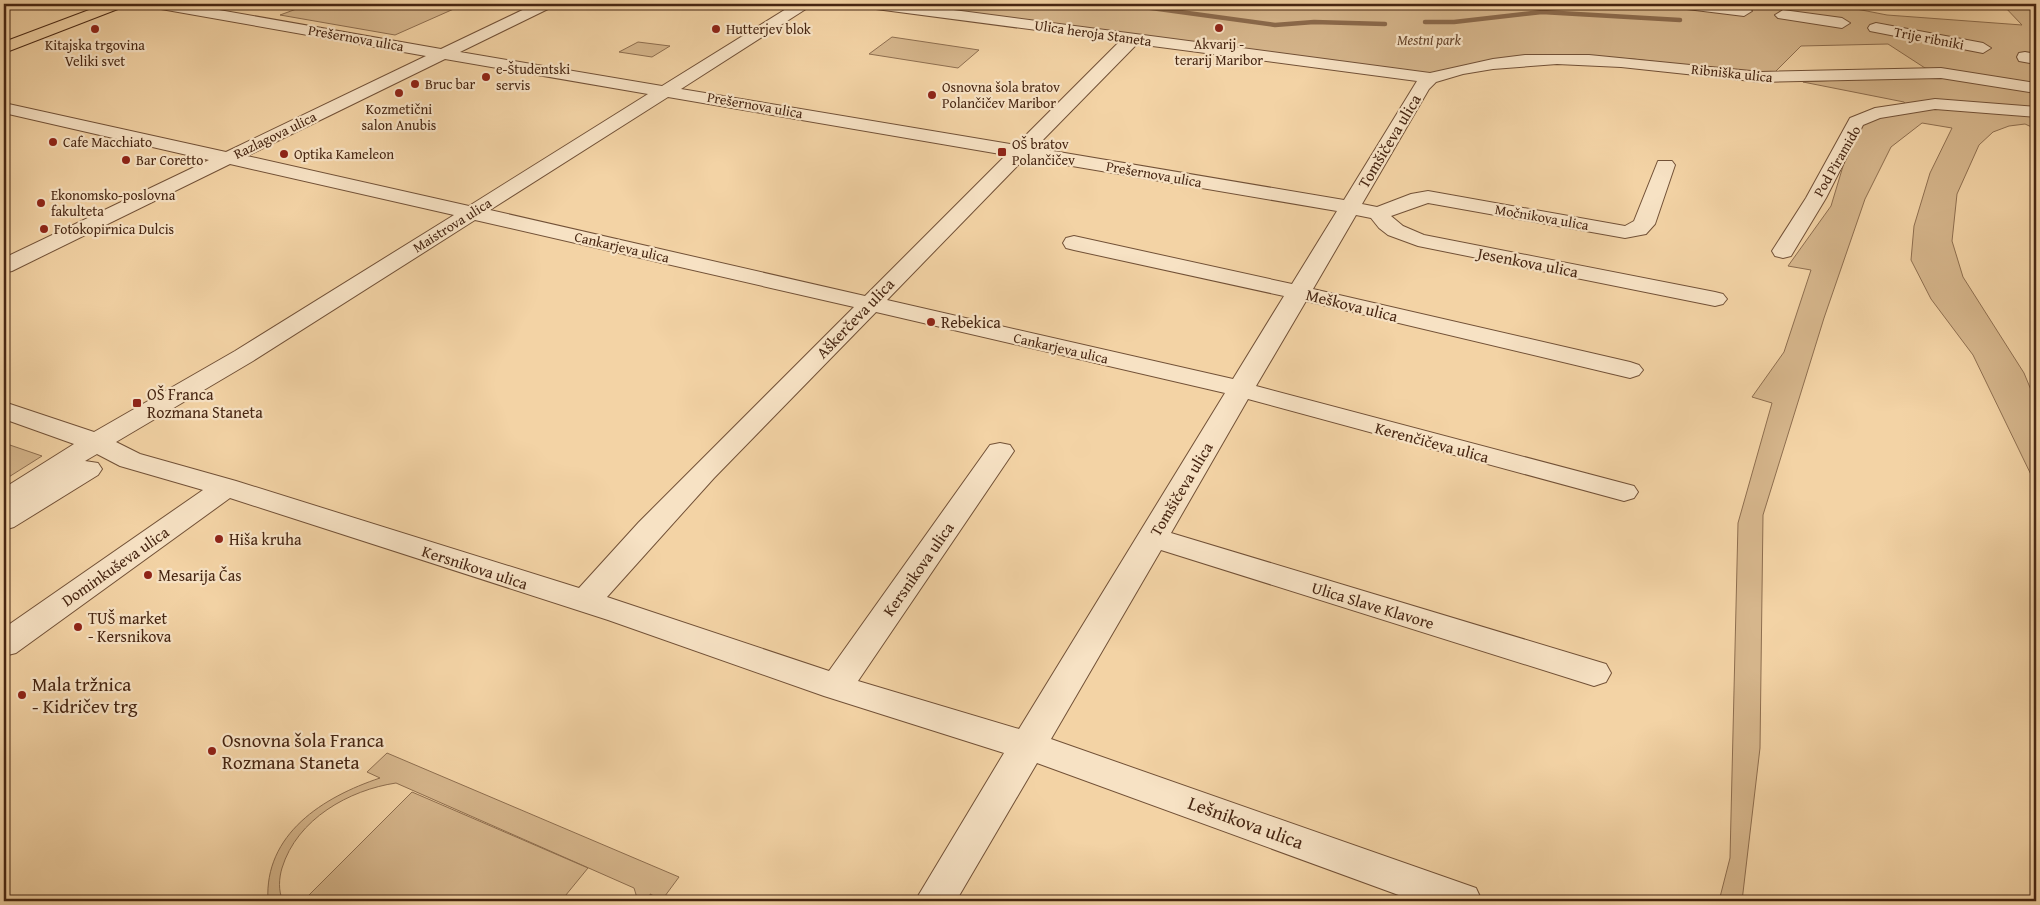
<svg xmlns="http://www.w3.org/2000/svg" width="2040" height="905" font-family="'Gentium Book Plus',serif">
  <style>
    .green { fill: #d6b68c; stroke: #8e6e4f }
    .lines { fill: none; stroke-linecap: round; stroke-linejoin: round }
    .stream { stroke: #8b6a4c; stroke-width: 4.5 }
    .minor-casing { stroke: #725137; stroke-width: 2 }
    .major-casing { stroke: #472612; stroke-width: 2 }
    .minor { fill: #f7e2c4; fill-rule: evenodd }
    .major { fill: #f3d3a5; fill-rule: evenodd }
    .poi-dot { fill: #8f2418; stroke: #f7e2c4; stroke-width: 2 }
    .labels { text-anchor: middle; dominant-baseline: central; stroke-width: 4.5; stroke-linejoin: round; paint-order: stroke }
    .far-poi-label { font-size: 14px; fill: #472612; stroke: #f7e2c4; text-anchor: start }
    .far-street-label { font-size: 14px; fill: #472612; stroke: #f7e2c4 }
    .far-park-label { font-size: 14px; font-style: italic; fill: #64432a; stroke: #f7e2c4 }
    .street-label { font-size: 16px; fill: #472612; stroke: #f7e2c4 }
    .poi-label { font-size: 16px; fill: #472612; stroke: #f7e2c4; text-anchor: start }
    .near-poi-label { font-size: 19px; fill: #472612; stroke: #f7e2c4; text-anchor: start }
    .near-street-label { font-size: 19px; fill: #472612; stroke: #f7e2c4 }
  </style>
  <rect width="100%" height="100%" fill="#f3d3a5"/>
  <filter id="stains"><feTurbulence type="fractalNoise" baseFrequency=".004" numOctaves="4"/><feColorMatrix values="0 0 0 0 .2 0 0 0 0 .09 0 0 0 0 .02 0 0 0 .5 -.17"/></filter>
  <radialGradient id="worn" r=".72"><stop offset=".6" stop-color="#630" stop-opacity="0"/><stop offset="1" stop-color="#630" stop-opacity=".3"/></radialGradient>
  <g class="green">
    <path d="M 310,4 L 465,4 L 395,35 L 280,15 Z"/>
    <path d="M 897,4 L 1831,4 L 1887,15 L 2022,25 L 2002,4 L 2036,4 L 2036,83 L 1925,68 L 1888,44 L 1801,46 L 1772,75 L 1633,59 L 1584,56 L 1431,77 Z"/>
    <path d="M 892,37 L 979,50 L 958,68 L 869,54 Z"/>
    <path d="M 638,42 L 670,46 L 652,57 L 619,52 Z"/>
    <path d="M 1925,75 L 2036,92 L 2036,129 L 2025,124 L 2009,126 L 1993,132 L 1979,145 L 1957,194 L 1952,241 L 1963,277 L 2024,373 L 2036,402 L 2036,485 L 1973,355 L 1931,299 L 1911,260 L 1914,226 L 1930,173 L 1952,128 L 1922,123 L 1891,147 L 1865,199 L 1824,318 L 1763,515 L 1760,748 L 1742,901 L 1719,901 L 1730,858 L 1738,523 L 1772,403 L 1752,397 L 1784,352 L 1811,270 L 1788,266 L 1831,206 L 1850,143 L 1860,127 L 1881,114 L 1909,109 L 1904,102 L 1803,82 Z"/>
    <path d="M 4,443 L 42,456 L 4,480 Z"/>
    <path d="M 387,753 L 679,877 L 662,900 L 650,894 L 651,901 L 638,901 L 634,888 L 396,783 C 349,790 297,819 282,868 C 279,878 278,891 283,901 L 268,901 C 264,834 323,797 380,778 L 367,772 Z"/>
    <path d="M 412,792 L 588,868 L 561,901 L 303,901 Z"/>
  </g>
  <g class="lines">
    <g class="stream">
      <path d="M 1122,4 L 1275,25 L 1314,22 L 1385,24"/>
      <path d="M 1425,22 L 1454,22 L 1542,12 L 1680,20"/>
    </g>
    <g class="minor-casing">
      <g id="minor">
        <path d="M 90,4 L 110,4 L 107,7 L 92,8 Z"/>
        <path d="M 153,4 L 185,4 L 441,49 L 535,4 L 554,4 L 552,7 L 460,52 L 662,86 L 794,4 L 811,4 L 809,7 L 681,89 L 1016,145 L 1120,41 L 876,9 L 871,7 L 869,4 L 908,4 L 1430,73 L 1493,59 L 1525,55 L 1589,55 L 1761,72 L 1941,68 L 2036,83 L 2036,93 L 1941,78 L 1761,82 L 1621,67 L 1557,64 L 1493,69 L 1463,74 L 1436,82 L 1429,89 L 1362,204 L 1377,207 L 1411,194 L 1428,191 L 1625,226 L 1634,221 L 1658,161 L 1672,161 L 1675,165 L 1655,224 L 1646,234 L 1625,238 L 1428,203 L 1391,216 L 1403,226 L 1424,235 L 1715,292 L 1723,294 L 1727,299 L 1723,304 L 1715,306 L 1418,246 L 1388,235 L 1379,228 L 1371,218 L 1356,215 L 1313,289 L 1630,362 L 1639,365 L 1643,370 L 1639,375 L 1630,378 L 1306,301 L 1256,386 L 1634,486 L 1638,492 L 1634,498 L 1624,501 L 1248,399 L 1171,533 L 1606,664 L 1611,673 L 1606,682 L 1594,686 L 1161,550 L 1051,739 L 1476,888 L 1482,901 L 1415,901 L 1037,763 L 956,901 L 915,901 L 1004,753 L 824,696 L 608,620 L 230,498 L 16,653 L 4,656 L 4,628 L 203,490 L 120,466 L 97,454 L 85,461 L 98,463 L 102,469 L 98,475 L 14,527 L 4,530 L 4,488 L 74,444 L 4,419 L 4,402 L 94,432 L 235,351 L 454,215 L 230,164 L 12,271 L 4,273 L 4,258 L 209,160 L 4,113 L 4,103 L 226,152 L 426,56 L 161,9 ZM 1137,44 L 1417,81 L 1344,200 L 1035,148 ZM 445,59 L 648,94 L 469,206 L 247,156 ZM 668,97 L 1006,155 L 865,296 L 490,210 ZM 1025,158 L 1337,211 L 1292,284 L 1074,236 L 1066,238 L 1063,243 L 1066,248 L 1074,250 L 1284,296 L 1233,379 L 887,300 ZM 475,220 L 854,307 L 639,522 L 579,588 L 236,481 L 140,454 L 116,442 L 253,361 ZM 876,312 L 1225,393 L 1019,729 L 858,681 L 1014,451 L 1010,445 L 1000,443 L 990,445 L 829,671 L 607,597 L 714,478 Z"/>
        <path d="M 1679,4 C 1693,3 1744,1 1752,11 L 1744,16 L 1687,9 Z"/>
        <path d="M 1783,10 L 1842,18 L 1850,23 L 1842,28 L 1778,18 L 1775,15 Z"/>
        <path d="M 1876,23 L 1983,43 L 1991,48 L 1983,53 L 1870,31 L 1868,28 L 1870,25 Z"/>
        <path d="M 2025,52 L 2036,54 L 2036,64 L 2019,61 L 2017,57 L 2019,53 Z"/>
        <path d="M 1935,99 L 2036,107 L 2036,117 L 1935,109 L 1880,118 L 1863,125 L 1826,198 L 1794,251 L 1791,256 L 1783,258 L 1775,256 L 1772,251 L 1806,198 L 1850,118 L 1875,108 Z"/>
      </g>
    </g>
    <g class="major-casing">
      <path id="major" d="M 105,4 L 126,4 L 123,7 L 4,53 L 4,42 Z"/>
    </g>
    <use href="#minor" class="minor"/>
    <use href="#major" class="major"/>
  </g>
  <g class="poi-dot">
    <circle cx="1219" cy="28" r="5"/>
    <circle cx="95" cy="29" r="5"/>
    <circle cx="716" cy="29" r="5"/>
    <circle cx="486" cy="77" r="5"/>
    <circle cx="415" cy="84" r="5"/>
    <circle cx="399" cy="93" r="5"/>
    <circle cx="932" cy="95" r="5"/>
    <circle cx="53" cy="142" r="5"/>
    <rect x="997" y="147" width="10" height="10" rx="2.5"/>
    <circle cx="284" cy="154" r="5"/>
    <circle cx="126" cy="160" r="5"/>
    <circle cx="41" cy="203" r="5"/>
    <circle cx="44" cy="229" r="5"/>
    <circle cx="931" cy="322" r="5"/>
    <rect x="132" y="398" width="10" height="10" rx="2.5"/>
    <circle cx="219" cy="539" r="5"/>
    <circle cx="148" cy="575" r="5"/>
    <circle cx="78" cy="627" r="5"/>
    <circle cx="22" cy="695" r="5"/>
    <circle cx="212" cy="751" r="5"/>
  </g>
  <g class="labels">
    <g class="far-poi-label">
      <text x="726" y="29">Hutterjev blok</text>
      <text x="1219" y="44" text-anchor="middle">Akvarij -<tspan x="1219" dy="16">terarij Maribor</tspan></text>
      <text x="95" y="45" text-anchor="middle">Kitajska trgovina<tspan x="95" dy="16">Veliki svet</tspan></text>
      <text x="496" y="69">e-Študentski<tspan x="496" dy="16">servis</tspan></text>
      <text x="425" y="84">Bruc bar</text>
      <text x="942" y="87">Osnovna šola bratov<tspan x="942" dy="16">Polančičev Maribor</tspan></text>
      <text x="399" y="109" text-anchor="middle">Kozmetični<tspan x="399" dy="16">salon Anubis</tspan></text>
      <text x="63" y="142">Cafe Macchiato</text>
      <text x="1012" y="144">OŠ bratov<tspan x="1012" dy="16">Polančičev</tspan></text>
      <text x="294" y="154">Optika Kameleon</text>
      <text x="136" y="160">Bar Coretto</text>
      <text x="51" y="195">Ekonomsko-poslovna<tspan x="51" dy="16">fakulteta</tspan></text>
      <text x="54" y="229">Fotokopirnica Dulcis</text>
    </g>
    <g class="far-street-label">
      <text transform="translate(1093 33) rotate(8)">Ulica heroja Staneta</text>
      <text transform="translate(356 38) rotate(10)">Prešernova ulica</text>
      <text transform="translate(1929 38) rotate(11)">Trije ribniki</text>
      <text transform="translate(1732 73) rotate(6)">Ribniška ulica</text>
      <text transform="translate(755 105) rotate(10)">Prešernova ulica</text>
      <text transform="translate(275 135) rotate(-26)">Razlagova ulica</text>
      <text transform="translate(1837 161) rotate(-60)">Pod Piramido</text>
      <text transform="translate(1154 174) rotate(10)">Prešernova ulica</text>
      <text transform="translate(1542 217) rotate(10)">Močnikova ulica</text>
      <text transform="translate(452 225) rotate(-32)">Maistrova ulica</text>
      <text transform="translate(622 247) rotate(13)">Cankarjeva ulica</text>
      <text transform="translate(1061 348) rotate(13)">Cankarjeva ulica</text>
    </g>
    <g class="far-park-label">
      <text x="1429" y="40">Mestni park</text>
    </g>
    <g class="street-label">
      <text transform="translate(1389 141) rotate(-59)">Tomšičeva ulica</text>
      <text transform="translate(1528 262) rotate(11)">Jesenkova ulica</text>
      <text transform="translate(1352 305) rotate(14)">Meškova ulica</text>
      <text transform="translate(855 318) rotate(-46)">Aškerčeva ulica</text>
      <text transform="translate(1432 442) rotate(15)">Kerenčičeva ulica</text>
      <text transform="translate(1181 489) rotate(-59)">Tomšičeva ulica</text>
      <text transform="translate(115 566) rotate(-35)">Dominkuševa ulica</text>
      <text transform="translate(475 567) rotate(18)">Kersnikova ulica</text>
      <text transform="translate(918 569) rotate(-55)">Kersnikova ulica</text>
      <text transform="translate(1373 605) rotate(17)">Ulica Slave Klavore</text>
    </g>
    <g class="poi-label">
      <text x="941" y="322">Rebekica</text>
      <text x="147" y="394">OŠ Franca<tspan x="147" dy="18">Rozmana Staneta</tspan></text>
      <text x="229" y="539">Hiša kruha</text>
      <text x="158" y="575">Mesarija Čas</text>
      <text x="88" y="618">TUŠ market<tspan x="88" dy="18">- Kersnikova</tspan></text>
    </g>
    <g class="near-poi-label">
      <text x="32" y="684">Mala tržnica<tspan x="32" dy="22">- Kidričev trg</tspan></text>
      <text x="222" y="740">Osnovna šola Franca<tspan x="222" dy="22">Rozmana Staneta</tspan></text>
    </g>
    <g class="near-street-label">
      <text transform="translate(1246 822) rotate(20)">Lešnikova ulica</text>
    </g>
  </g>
  <rect width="2040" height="905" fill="none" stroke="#f3d3a5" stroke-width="20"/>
  <rect x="5" y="5" width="2030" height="895" fill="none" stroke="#472612" stroke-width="2.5"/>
  <rect x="10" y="10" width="2020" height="885" fill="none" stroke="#472612"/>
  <rect width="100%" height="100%" filter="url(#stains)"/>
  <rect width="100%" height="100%" fill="url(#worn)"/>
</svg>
